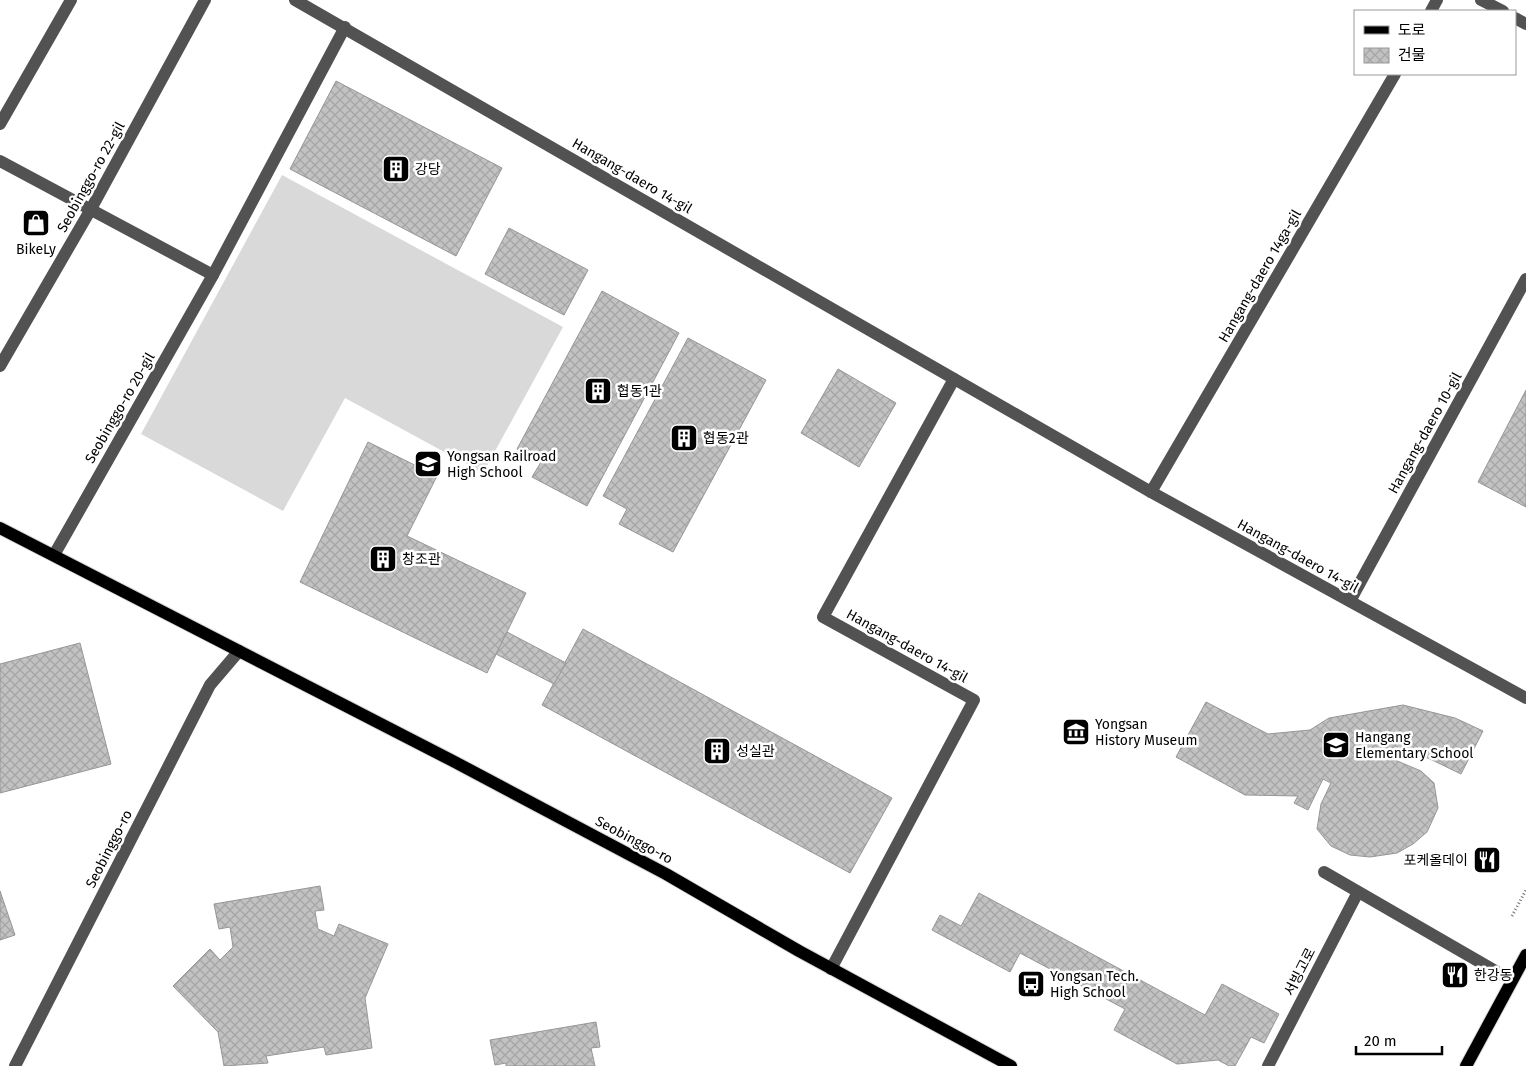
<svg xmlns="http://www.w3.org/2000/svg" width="1526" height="1066" font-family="'Fira Sans','Noto Sans KR',sans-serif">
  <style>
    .grass { fill: #d9d9d9 }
    .building { fill: url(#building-cross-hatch); stroke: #969696 }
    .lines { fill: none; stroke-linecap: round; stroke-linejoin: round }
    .major-casing { stroke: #dbdbdb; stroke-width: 14 }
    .path { stroke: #747474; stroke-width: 3; stroke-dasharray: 1 2.5; stroke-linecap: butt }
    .minor { stroke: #525252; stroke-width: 12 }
    .major { stroke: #000; stroke-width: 12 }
    .labels { text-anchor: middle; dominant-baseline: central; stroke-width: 5; stroke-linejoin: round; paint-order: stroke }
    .poi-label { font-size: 14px; fill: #000; stroke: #fff; text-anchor: start }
    .street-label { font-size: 14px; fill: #000; stroke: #fff }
  </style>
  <defs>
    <pattern id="building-cross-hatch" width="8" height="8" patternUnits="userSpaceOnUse" patternTransform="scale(1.25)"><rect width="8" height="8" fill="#c2c2c2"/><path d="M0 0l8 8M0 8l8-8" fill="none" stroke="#a5a5a5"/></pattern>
  </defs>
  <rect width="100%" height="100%" fill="#fff"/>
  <path class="grass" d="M 282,175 L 563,327 L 483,473 L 345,398 L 283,511 L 141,434 Z"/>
  <g class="building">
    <path d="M 336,81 L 502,168 L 456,256 L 290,169 Z"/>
    <path d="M 509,228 L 588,270 L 564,315 L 485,274 Z"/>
    <path d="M 602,291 L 679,333 L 587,506 L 532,477 L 541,462 L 517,449 Z"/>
    <path d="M 688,338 L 766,380 L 673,552 L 619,524 L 627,509 L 603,496 Z"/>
    <path d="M 838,369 L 896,403 L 859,467 L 801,433 Z"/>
    <path d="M 1526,390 L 1526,507 L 1478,482 Z"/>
    <path d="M 368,442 L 437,476 L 407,536 L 526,593 L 487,673 L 300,582 Z"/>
    <path d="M 583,629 L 892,798 L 850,873 L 542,705 Z"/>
    <path d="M 507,632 L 566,663 L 554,684 L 496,654 Z"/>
    <path d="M 80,643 L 111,764 L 0,793 L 0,664 Z"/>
    <path d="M 1206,702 L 1268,734 L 1310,730 L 1329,718 L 1403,705 L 1455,718 L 1483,731 L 1461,774 L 1428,758 L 1393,754 L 1395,760 L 1421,771 L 1434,783 L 1438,808 L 1427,832 L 1413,844 L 1397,853 L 1370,857 L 1350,855 L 1331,846 L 1317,829 L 1321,804 L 1331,783 L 1323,779 L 1308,810 L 1294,803 L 1298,796 L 1245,795 L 1176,757 Z"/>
    <path d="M 320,886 L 324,910 L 315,911 L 318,929 L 334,936 L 339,924 L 388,944 L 365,998 L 372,1048 L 326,1055 L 324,1047 L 266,1056 L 268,1063 L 224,1066 L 218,1032 L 173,986 L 210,949 L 220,960 L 233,947 L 230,927 L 219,929 L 214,904 Z"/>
    <path d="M 0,891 L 15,935 L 0,940 Z"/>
    <path d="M 979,893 L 1205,1015 L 1222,984 L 1279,1014 L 1264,1043 L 1251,1037 L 1235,1066 L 1229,1066 L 1218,1060 L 1177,1064 L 1114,1030 L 1125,1009 L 1020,953 L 1010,972 L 932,930 L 940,915 L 961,926 Z"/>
    <path d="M 596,1022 L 600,1047 L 591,1048 L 595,1066 L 506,1066 L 506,1063 L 495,1065 L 490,1040 Z"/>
  </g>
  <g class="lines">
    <g class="major-casing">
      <g id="major">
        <path d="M 0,528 L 451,760 L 666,874 L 799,951 L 1011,1066"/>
        <path d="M 1466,1066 L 1526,955"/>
      </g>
    </g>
    <path class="path" d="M 1512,916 L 1526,890"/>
    <g class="minor">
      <path d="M 295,0 L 1151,492 L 1526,698"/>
      <path d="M 1481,0 L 1503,11"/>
      <path d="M 1431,11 L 1437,0"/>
      <path d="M 1515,18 L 1526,24"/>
      <path d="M 0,124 L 71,0"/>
      <path d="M 0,161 L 213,275"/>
      <path d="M 0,366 L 91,209 L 205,0"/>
      <path d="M 1151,492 L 1395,74"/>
      <path d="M 54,555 L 213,275 L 345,27"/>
      <path d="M 1350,601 L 1526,279"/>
      <path d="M 1324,872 L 1511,980"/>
      <path d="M 831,969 L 974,700 L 823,617 L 954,379"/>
      <path d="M 15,1066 L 210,685 L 239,651"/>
      <path d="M 1268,1066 L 1358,892"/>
    </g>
    <use href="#major" class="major"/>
  </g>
  <defs>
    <g id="building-square" transform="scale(1.4375)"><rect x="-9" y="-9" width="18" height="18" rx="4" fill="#000" stroke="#fff"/><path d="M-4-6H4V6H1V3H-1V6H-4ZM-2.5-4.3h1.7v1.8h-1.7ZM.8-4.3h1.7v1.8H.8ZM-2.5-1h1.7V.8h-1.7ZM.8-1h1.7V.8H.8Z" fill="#fff"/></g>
    <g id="shop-square" transform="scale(1.4375)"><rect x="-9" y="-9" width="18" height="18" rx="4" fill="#000" stroke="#fff"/><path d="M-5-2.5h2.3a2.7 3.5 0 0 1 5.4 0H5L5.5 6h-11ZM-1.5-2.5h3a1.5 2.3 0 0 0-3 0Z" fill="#fff"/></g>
    <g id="school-square" transform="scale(1.4375)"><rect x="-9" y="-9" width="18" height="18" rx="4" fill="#000" stroke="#fff"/><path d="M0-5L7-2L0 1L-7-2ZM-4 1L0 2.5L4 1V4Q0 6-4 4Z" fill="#fff"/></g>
    <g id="museum-square" transform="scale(1.4375)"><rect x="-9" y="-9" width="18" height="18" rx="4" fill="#000" stroke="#fff"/><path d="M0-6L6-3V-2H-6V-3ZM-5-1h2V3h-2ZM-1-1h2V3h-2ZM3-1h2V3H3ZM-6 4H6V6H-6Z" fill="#fff"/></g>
    <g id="restaurant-square" transform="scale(1.4375)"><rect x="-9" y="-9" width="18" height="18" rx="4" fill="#000" stroke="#fff"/><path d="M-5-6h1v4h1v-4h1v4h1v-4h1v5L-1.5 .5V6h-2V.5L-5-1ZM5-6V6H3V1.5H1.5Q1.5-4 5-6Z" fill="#fff"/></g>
    <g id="bus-square" transform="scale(1.4375)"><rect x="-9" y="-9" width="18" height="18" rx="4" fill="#000" stroke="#fff"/><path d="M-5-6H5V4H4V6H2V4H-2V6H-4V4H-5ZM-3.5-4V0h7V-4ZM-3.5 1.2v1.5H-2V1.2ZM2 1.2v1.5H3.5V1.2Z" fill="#fff"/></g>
  </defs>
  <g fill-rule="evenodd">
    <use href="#building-square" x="396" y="169"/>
    <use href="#shop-square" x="36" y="223"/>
    <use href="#building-square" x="598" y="391"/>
    <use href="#building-square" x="684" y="438"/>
    <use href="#school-square" x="428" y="464"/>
    <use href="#building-square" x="383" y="559"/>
    <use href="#museum-square" x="1076" y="732"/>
    <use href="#school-square" x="1336" y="745"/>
    <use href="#building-square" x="717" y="751"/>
    <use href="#restaurant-square" x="1487" y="860"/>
    <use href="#restaurant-square" x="1455" y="975"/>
    <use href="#bus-square" x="1031" y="984"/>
  </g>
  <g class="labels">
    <g class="poi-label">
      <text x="415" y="169">강당</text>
      <text x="36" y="249" text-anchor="middle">BikeLy</text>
      <text x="617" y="391">협동1관</text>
      <text x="703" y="438">협동2관</text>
      <text x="447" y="456">Yongsan Railroad<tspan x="447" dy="16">High School</tspan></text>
      <text x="402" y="559">창조관</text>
      <text x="1095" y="724">Yongsan<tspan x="1095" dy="16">History Museum</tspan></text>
      <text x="1355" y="737">Hangang<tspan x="1355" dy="16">Elementary School</tspan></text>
      <text x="736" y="751">성실관</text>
      <text x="1468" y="860" text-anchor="end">포케올데이</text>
      <text x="1474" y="975">한강동</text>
      <text x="1050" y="976">Yongsan Tech.<tspan x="1050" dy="16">High School</tspan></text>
    </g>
    <g class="street-label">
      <text transform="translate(632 176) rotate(30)">Hangang-daero 14-gil</text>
      <text transform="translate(91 177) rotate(-61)">Seobinggo-ro 22-gil</text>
      <text transform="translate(1260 276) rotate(-60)">Hangang-daero 14ga-gil</text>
      <text transform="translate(120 408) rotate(-60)">Seobinggo-ro 20-gil</text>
      <text transform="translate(1425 433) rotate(-61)">Hangang-daero 10-gil</text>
      <text transform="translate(1298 556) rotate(29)">Hangang-daero 14-gil</text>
      <text transform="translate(907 646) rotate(29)">Hangang-daero 14-gil</text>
      <text transform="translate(634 840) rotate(28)">Seobinggo-ro</text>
      <text transform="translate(109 849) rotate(-63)">Seobinggo-ro</text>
      <text transform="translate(1300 972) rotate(-63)">서빙고로</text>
    </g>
  </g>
  <rect x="1354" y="10" width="162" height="65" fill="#ffffff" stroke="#999999"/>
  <rect x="1364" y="26" width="25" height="8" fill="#000000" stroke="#999999"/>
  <text x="1398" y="35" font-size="15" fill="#000000">도로</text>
  <rect x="1364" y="48" width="25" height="15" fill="url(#building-cross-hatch)" stroke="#999999"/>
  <text x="1398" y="60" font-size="15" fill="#000000">건물</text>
  <path d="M1356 1046v8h86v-8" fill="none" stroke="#000000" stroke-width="2.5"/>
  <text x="1364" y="1046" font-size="15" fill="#000000" stroke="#ffffff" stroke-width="4" paint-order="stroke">20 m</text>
</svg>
